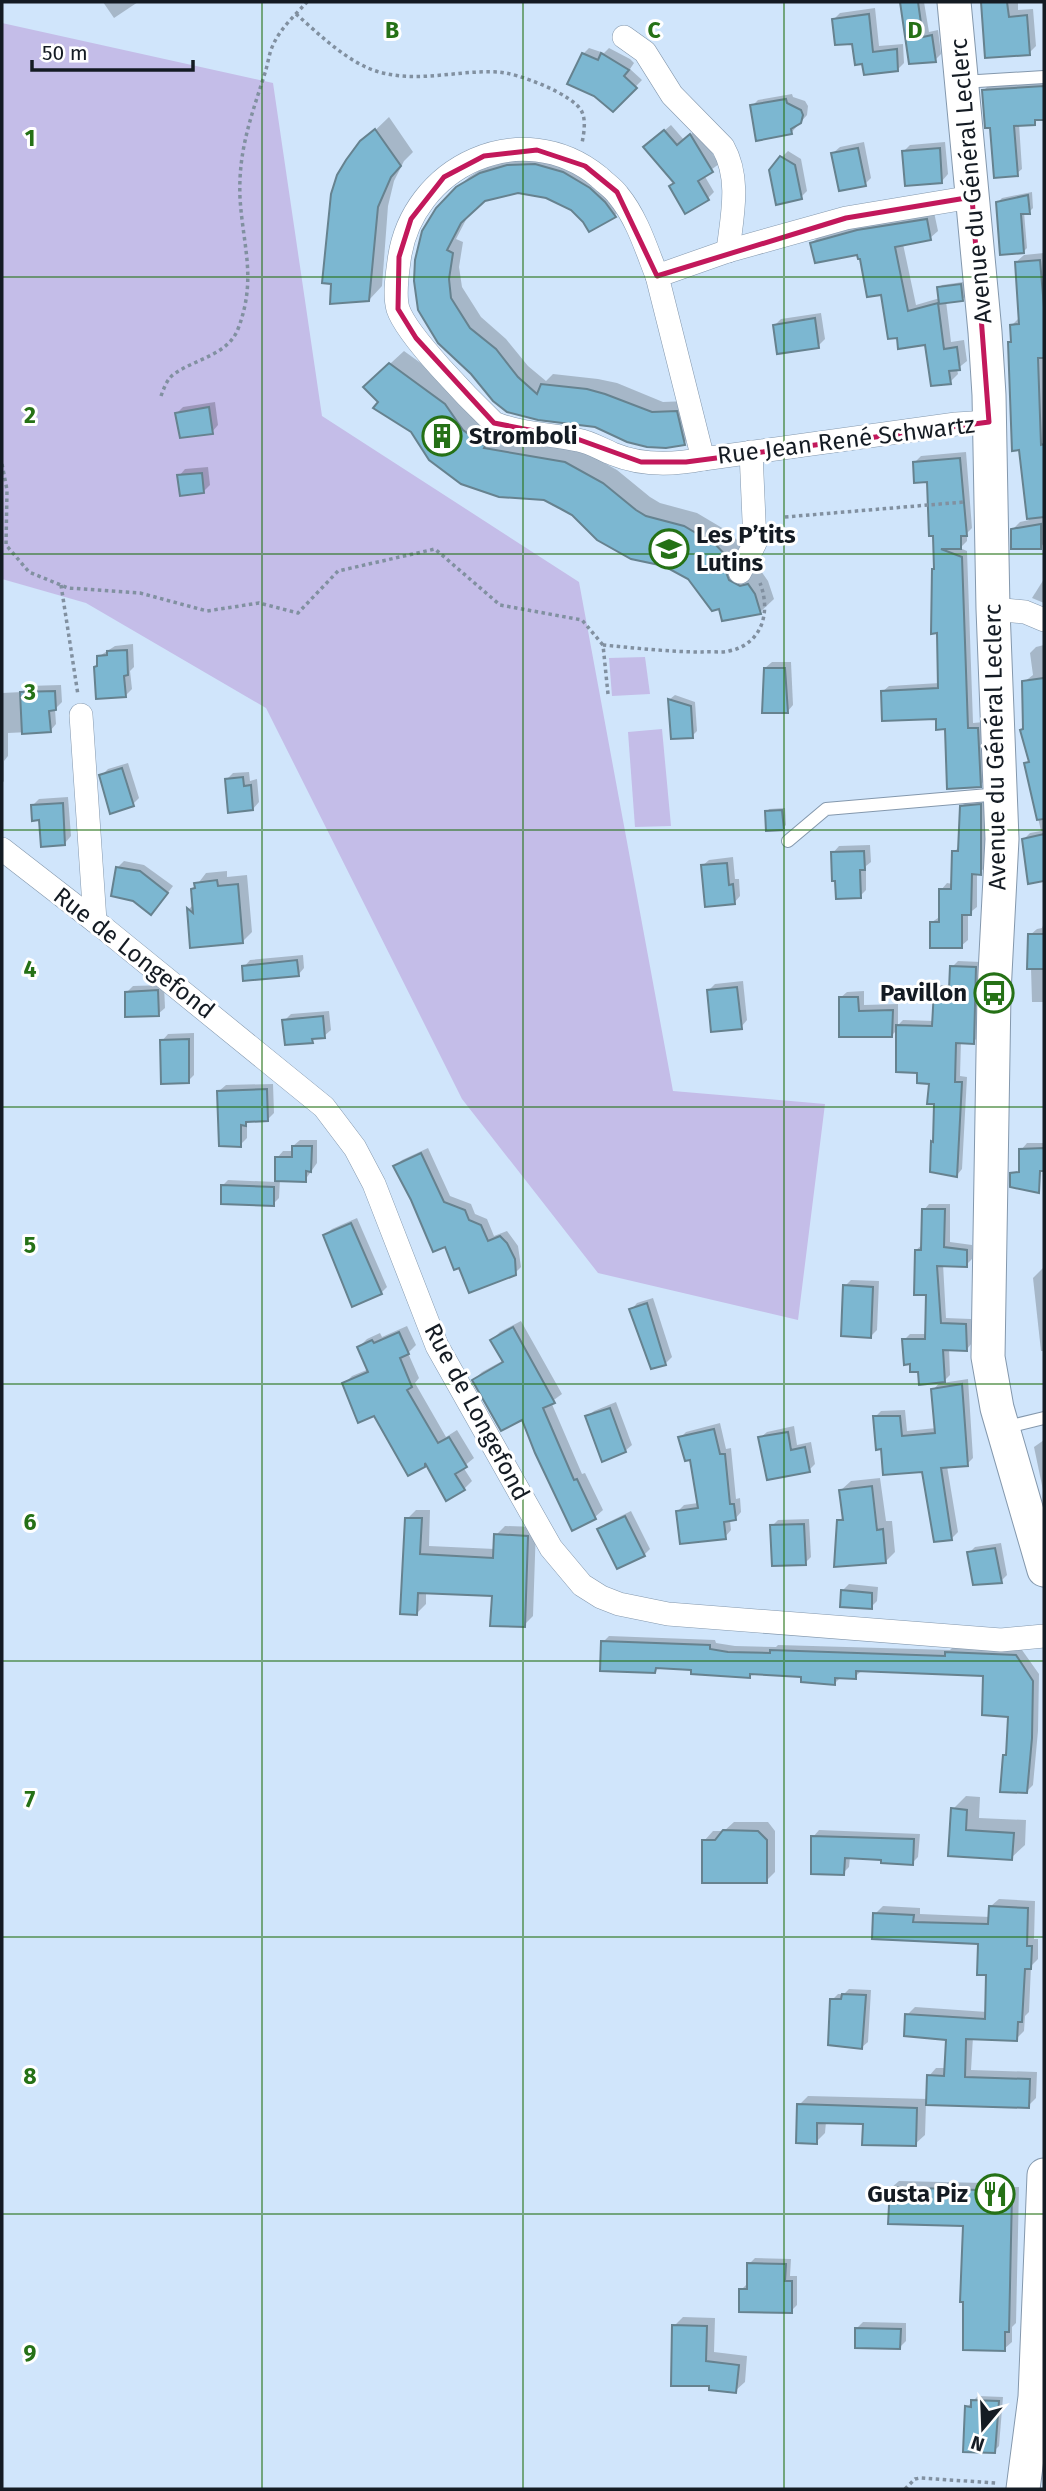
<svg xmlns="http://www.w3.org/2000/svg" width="1046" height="2491" font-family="'Fira Sans',sans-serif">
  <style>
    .green { fill: #c4bde8 }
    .shadow { fill: #0003 }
    .building { fill: #7cb7d1; stroke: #66828f; stroke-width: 2 }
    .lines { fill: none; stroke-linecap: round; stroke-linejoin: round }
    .lane-casing { stroke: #8498ad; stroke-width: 14 }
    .street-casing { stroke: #8498ad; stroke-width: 24 }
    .secondary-casing { stroke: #8498ad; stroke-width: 35 }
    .path { stroke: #8190a0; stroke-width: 3.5; stroke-dasharray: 3.5 3.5; stroke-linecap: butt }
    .lane { stroke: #fff; stroke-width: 12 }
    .street { stroke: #fff; stroke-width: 23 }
    .secondary { stroke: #fff; stroke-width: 33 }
    .marked { fill: none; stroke: #c2185b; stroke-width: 5; stroke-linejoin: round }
    .grid { fill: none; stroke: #257116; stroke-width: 2; stroke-opacity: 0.55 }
    .labels { text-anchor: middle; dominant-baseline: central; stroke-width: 6; stroke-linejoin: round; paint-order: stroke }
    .street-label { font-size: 24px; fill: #141b23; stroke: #fff }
    .poi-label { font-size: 24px; font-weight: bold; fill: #141b23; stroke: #fff; text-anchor: start }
    .grid-label { font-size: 23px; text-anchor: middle; font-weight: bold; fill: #257116; stroke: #fff; stroke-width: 6; stroke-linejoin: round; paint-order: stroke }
  </style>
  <rect width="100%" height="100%" fill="#d0e5fb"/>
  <g class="green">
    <path d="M 2,23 L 273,83 L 322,416 L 579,582 L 673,1091 L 825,1104 L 798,1320 L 598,1273 L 462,1099 L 266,708 L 86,603 L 2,579 Z"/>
    <path d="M 645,657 L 650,694 L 612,696 L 609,658 Z"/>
    <path d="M 662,729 L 671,826 L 635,827 L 628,732 Z"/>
  </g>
  <g class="shadow">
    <path d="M 103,2 L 138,2 L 114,18 Z"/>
    <path d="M 902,2 L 924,2 L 929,32 L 938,30 L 941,54 L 935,60 L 911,62 Z"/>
    <path d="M 983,2 L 1018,2 L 1018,10 L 1033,9 L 1036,46 L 1029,53 L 987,56 Z"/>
    <path d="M 875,8 L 879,46 L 903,44 L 904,63 L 898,69 L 854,42 L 833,20 L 840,13 Z"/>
    <path d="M 589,48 L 604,53 L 609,48 L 630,59 L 634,63 L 630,69 L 642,80 L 613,110 L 583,54 Z"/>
    <path d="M 1044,82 L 1044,118 L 1039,118 L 1034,123 L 1019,124 L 1022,169 L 1016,174 L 992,126 L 983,91 L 989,85 Z"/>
    <path d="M 792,94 L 793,97 L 805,101 L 808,106 L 807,115 L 791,133 L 752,106 L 758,100 Z"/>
    <path d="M 389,117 L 413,152 L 404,161 L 394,181 L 388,206 L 382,286 L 369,300 L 362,143 Z"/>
    <path d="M 671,125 L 684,140 L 697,129 L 719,164 L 704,175 L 714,192 L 708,198 L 671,186 L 675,182 L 652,141 Z"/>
    <path d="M 864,142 L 871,178 L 865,184 L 833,153 L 840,147 Z"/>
    <path d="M 945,142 L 948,174 L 942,181 L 903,152 L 910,145 Z"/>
    <path d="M 788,151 L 801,159 L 807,191 L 801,197 L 782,157 Z"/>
    <path d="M 547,154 L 626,204 L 615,215 L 589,229 L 572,209 L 547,196 L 518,191 L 484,200 L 470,212 L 456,239 L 463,242 L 459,267 L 462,287 L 481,317 L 506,339 L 528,366 L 546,381 L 553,374 L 598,379 L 617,383 L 663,402 L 687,401 L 695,432 L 684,443 L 472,373 L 440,342 L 437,209 L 469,177 L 493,162 Z"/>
    <path d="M 1032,192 L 1033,208 L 1029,212 L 1024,212 L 1027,248 L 1023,252 L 997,203 L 1002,198 Z"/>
    <path d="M 934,212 L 938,231 L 930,238 L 903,244 L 916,305 L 940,298 L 939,288 L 942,285 L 963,282 L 965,297 L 962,299 L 946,301 L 951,342 L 964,340 L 967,361 L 957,369 L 958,374 L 950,382 L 926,343 L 898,336 L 882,293 L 858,253 L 812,243 L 820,235 L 866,223 Z"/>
    <path d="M 1044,253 L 1044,543 L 1040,548 L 1013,529 L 1020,522 L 1029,520 L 1009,343 L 1013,340 L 1012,325 L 1019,318 L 1016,262 L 1024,255 Z"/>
    <path d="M 821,313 L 825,339 L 818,346 L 775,325 L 781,319 Z"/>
    <path d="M 404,351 L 458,390 L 477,417 L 579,449 L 617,470 L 650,497 L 660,503 L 697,513 L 729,532 L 743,546 L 742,567 L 754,573 L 761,571 L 768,581 L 774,599 L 760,612 L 724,619 L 721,607 L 690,578 L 573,513 L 413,431 L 381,401 L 379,374 Z"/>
    <path d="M 215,402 L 218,425 L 212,432 L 177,413 L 183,407 Z"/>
    <path d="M 966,452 L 972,528 L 967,533 L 967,541 L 960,548 L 967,551 L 973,723 L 984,722 L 986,779 L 980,785 L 947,727 L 938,717 L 882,692 L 889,686 L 940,683 L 939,631 L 933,570 L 936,567 L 928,480 L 915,462 L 921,456 Z"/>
    <path d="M 208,467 L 210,485 L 203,492 L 179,476 L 185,469 Z"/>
    <path d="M 1044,579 L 1044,603 L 1032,598 Z"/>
    <path d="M 133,644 L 134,667 L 130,671 L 132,689 L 125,696 L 99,664 L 98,657 L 115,646 Z"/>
    <path d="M 1044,645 L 1044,879 L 1029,882 L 1024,839 L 1030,833 L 1041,831 L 1026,764 L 1030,760 L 1025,727 L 1024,682 L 1033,675 L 1030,653 L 1036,647 Z"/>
    <path d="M 772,662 L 791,662 L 793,705 L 787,712 L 765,668 Z"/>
    <path d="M 61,685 L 62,702 L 55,709 L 56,724 L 50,731 L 8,733 L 8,756 L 4,761 L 4,781 L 2,784 L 2,693 L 22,692 L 28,686 Z"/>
    <path d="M 675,695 L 695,702 L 697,731 L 692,736 L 673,738 L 670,699 Z"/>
    <path d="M 128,763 L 139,798 L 133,804 L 101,776 L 108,769 Z"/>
    <path d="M 249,772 L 250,781 L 257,779 L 259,802 L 253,809 L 226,780 L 233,773 Z"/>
    <path d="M 68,797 L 71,836 L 65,843 L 41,819 L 33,805 L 39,799 Z"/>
    <path d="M 987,799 L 987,867 L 977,873 L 977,907 L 968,914 L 968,940 L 961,946 L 932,922 L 941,916 L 941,890 L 947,883 L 953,884 L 954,852 L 960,846 L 961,807 L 968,800 Z"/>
    <path d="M 785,808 L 786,825 L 783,828 L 767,812 L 769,809 Z"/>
    <path d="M 870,845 L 871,862 L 866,866 L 866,890 L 860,896 L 833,853 L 839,846 Z"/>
    <path d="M 733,857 L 735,879 L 739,879 L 740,896 L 734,903 L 702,866 L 709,860 Z"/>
    <path d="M 124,861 L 144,865 L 173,886 L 157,907 L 117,868 Z"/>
    <path d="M 227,871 L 227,877 L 247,875 L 252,932 L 242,942 L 192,946 L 189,909 L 194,904 L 193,890 L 206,873 Z"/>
    <path d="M 1044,923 L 1044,1002 L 1032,1002 L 1030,935 L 1037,929 L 1042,928 Z"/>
    <path d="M 303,955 L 304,968 L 298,975 L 244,967 L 250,960 Z"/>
    <path d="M 958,961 L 981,962 L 979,1036 L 973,1042 L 961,1041 L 960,1076 L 967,1077 L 962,1169 L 957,1175 L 933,1142 L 935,1140 L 936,1103 L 931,1082 L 919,1071 L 898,1029 L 892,1035 L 840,998 L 847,992 L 864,991 L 864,1005 L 898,1004 L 898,1025 L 903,1020 L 934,1021 L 936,990 L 941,985 L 951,985 L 952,967 Z"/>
    <path d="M 743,981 L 747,1020 L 741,1027 L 708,991 L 715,984 Z"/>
    <path d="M 164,985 L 165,1008 L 158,1014 L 126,993 L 133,986 Z"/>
    <path d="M 329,1011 L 331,1030 L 324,1036 L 316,1037 L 312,1041 L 284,1021 L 291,1014 Z"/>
    <path d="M 194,1033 L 194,1075 L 188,1081 L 162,1041 L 168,1034 Z"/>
    <path d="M 273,1084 L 274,1113 L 267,1120 L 250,1120 L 247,1123 L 247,1138 L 240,1145 L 219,1091 L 226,1085 Z"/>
    <path d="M 300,1140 L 317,1140 L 317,1163 L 305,1180 L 280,1179 L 279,1198 L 273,1204 L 222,1186 L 228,1180 L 276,1182 L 277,1158 L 283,1151 L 293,1151 L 293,1146 Z"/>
    <path d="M 1027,1143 L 1044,1143 L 1044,1159 L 1021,1165 L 1021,1150 Z"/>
    <path d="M 428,1148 L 450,1196 L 471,1204 L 475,1214 L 487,1219 L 494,1236 L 507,1231 L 518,1246 L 521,1267 L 515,1273 L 460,1266 L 412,1199 L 396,1166 L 402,1160 Z"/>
    <path d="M 929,1204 L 950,1204 L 950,1242 L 972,1245 L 972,1259 L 966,1265 L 943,1264 L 946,1318 L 971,1319 L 972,1343 L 967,1349 L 949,1349 L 950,1375 L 942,1383 L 968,1379 L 973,1458 L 967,1464 L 947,1466 L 958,1532 L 952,1538 L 923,1471 L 875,1417 L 881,1411 L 905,1410 L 907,1431 L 936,1428 L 933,1390 L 941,1381 L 919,1370 L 904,1340 L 910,1334 L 927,1334 L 927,1294 L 916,1250 L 922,1245 L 924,1210 Z"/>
    <path d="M 357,1218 L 387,1287 L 381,1293 L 325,1235 L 332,1229 Z"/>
    <path d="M 1043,1268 L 1044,1268 L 1044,1351 L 1041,1351 L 1033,1278 Z"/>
    <path d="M 851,1280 L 879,1281 L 877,1330 L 871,1336 L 845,1286 Z"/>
    <path d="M 653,1298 L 672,1357 L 665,1364 L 631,1310 L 637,1303 Z"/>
    <path d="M 521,1321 L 562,1394 L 551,1402 L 582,1474 L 585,1473 L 603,1510 L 595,1517 L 573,1529 L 523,1417 L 474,1380 L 482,1372 L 504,1360 L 492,1340 L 500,1332 Z"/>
    <path d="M 407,1326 L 416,1345 L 408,1353 L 419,1378 L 415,1383 L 446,1437 L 457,1430 L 474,1458 L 463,1467 L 472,1481 L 464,1489 L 426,1462 L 423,1465 L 344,1384 L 352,1376 L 369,1369 L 359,1347 L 367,1339 L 380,1333 L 382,1337 Z"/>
    <path d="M 616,1402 L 632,1445 L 625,1451 L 587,1417 L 594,1411 Z"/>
    <path d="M 720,1423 L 726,1449 L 731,1448 L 736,1499 L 740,1498 L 741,1512 L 735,1519 L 730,1520 L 731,1530 L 725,1537 L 678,1511 L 684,1505 L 698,1503 L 691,1457 L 680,1438 L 686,1432 Z"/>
    <path d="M 794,1426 L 797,1445 L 811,1442 L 815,1464 L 809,1470 L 760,1438 L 767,1432 Z"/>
    <path d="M 1044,1440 L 1044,1495 L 1034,1447 Z"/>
    <path d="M 880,1478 L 886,1521 L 892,1521 L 895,1552 L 886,1561 L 839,1521 L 844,1516 L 841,1490 L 851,1481 Z"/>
    <path d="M 416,1510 L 430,1510 L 429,1546 L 495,1549 L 496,1535 L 505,1526 L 536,1527 L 533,1616 L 524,1625 L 494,1595 L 426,1591 L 426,1604 L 417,1613 L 407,1519 Z"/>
    <path d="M 631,1511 L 650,1549 L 644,1555 L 599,1530 L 605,1524 Z"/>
    <path d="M 809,1519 L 811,1557 L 805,1563 L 772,1526 L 778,1520 Z"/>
    <path d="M 1001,1543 L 1007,1575 L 1001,1581 L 969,1553 L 975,1547 Z"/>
    <path d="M 849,1584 L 878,1587 L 877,1601 L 871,1607 L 843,1590 Z"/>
    <path d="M 609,1636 L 715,1640 L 716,1643 L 735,1646 L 776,1647 L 778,1645 L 950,1650 L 953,1647 L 1022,1650 L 1039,1674 L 1038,1731 L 1033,1785 L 1027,1791 L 1004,1755 L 1008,1752 L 1009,1715 L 985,1675 L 861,1671 L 855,1677 L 840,1678 L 834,1684 L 803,1675 L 753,1672 L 749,1676 L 659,1666 L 655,1671 L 603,1642 Z"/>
    <path d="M 966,1796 L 980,1797 L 979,1818 L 1026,1820 L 1025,1845 L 1011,1858 L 950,1854 L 953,1809 Z"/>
    <path d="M 734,1822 L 768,1822 L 775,1831 L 775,1872 L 766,1881 L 704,1841 L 713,1831 L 724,1831 Z"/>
    <path d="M 819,1830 L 920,1834 L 918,1857 L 912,1863 L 883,1858 L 850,1857 L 849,1867 L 843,1873 L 813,1837 Z"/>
    <path d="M 999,1899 L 1035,1901 L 1034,1939 L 1038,1939 L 1038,1959 L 1031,1966 L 1029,2012 L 1025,2016 L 1024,2031 L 1016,2039 L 973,2037 L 971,2070 L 1037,2072 L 1036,2098 L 1028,2106 L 926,2103 L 925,2135 L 915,2144 L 864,2123 L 826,2122 L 825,2133 L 816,2142 L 799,2105 L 808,2096 L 928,2099 L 929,2076 L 936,2068 L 946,2068 L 948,2038 L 907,2015 L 915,2007 L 987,2012 L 988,1974 L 980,1943 L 875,1914 L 883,1906 L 920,1908 L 920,1914 L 990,1917 L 991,1906 Z"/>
    <path d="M 849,1989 L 871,1990 L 868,2042 L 862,2047 L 832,2000 L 838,1994 L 844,1994 Z"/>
    <path d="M 899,2181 L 985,2183 L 985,2187 L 1019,2187 L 1016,2323 L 1012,2327 L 1012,2342 L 1004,2349 L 965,2225 L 891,2188 Z"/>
    <path d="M 755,2258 L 791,2259 L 790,2276 L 797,2276 L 797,2305 L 791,2311 L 741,2290 L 747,2284 L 749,2264 Z"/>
    <path d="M 683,2317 L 715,2318 L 714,2352 L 747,2356 L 745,2382 L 735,2391 L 711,2388 L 674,2326 Z"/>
    <path d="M 863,2322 L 906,2323 L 906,2341 L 900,2347 L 857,2328 Z"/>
    <path d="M 978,2396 L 1003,2397 L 999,2446 L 994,2451 L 967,2407 Z"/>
  </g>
  <g class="building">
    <path d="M 900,2 L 918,2 L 923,37 L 932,35 L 936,62 L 909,64 Z"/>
    <path d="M 981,2 L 1007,2 L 1009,17 L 1027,15 L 1030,55 L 985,58 Z"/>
    <path d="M 869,14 L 873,52 L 897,49 L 898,71 L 864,75 L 862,64 L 855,65 L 852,44 L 835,45 L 832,19 Z"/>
    <path d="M 582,53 L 598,60 L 601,53 L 629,70 L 624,76 L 637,88 L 613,112 L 594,96 L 567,84 Z"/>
    <path d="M 1044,86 L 1044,120 L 1035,120 L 1035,125 L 1014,126 L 1018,176 L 994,178 L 990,128 L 985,128 L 982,90 Z"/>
    <path d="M 786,99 L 787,103 L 801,110 L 803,115 L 801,123 L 791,129 L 792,134 L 756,141 L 750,105 Z"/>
    <path d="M 375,129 L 401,166 L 391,177 L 378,207 L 369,301 L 330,304 L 331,284 L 322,283 L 331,194 L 337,175 L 346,160 L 360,141 Z"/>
    <path d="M 664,130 L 677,145 L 690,134 L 713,172 L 698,181 L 709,200 L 685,214 L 669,186 L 674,183 L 643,147 Z"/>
    <path d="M 858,148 L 866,186 L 839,191 L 831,153 Z"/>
    <path d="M 940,148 L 942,183 L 905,186 L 902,151 Z"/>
    <path d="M 780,156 L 795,165 L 802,199 L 776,205 L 769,170 Z"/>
    <path d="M 535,164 L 563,172 L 590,188 L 605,202 L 616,217 L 589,232 L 583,222 L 571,210 L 546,198 L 518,193 L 485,201 L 461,223 L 447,250 L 453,253 L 449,279 L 451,298 L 470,328 L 496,349 L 518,377 L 537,394 L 541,384 L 587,389 L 605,394 L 652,412 L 677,411 L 685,445 L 666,448 L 647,447 L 627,442 L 595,427 L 538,420 L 507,412 L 493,401 L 471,374 L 438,343 L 418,310 L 414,281 L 415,260 L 422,231 L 436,208 L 456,187 L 480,173 L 507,165 Z"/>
    <path d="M 1028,195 L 1030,214 L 1021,214 L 1024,253 L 1000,255 L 996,202 Z"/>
    <path d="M 927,219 L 931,240 L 895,247 L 908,311 L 938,303 L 944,349 L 957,347 L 960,370 L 949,371 L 951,384 L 931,386 L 925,345 L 898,349 L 897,338 L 888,339 L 881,295 L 867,297 L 860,259 L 858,259 L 857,255 L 815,263 L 810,243 L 857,230 Z"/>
    <path d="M 1040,260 L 1044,307 L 1044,358 L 1038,358 L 1041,445 L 1044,444 L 1044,517 L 1027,519 L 1019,450 L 1012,451 L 1008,342 L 1011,342 L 1010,325 L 1019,324 L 1015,262 Z"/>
    <path d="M 961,284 L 963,301 L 939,304 L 937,287 Z"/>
    <path d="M 815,318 L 819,348 L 777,354 L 773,325 Z"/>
    <path d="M 389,363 L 445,404 L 463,430 L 485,446 L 484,448 L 565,462 L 603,483 L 636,510 L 646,516 L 684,526 L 716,545 L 730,560 L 726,572 L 729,580 L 740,586 L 748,584 L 755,594 L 761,614 L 722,621 L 719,609 L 712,611 L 688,579 L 664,566 L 631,559 L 597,540 L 572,515 L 561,509 L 544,500 L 499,497 L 461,484 L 429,460 L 411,432 L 373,408 L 378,402 L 363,387 Z"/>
    <path d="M 209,407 L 213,434 L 180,438 L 175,413 Z"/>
    <path d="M 960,458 L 967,536 L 961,536 L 961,549 L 941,549 L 962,557 L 968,728 L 978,728 L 981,787 L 947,789 L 945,729 L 936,730 L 936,719 L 882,721 L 881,691 L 938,688 L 937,633 L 931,634 L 932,569 L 934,569 L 933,536 L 929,536 L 927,482 L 914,483 L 913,462 Z"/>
    <path d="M 202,473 L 204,493 L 180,496 L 177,475 Z"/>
    <path d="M 1041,524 L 1041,549 L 1011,549 L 1011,529 Z"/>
    <path d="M 127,650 L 128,675 L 124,676 L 126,697 L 96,699 L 94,667 L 97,666 L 97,656 L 107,655 L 107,651 Z"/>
    <path d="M 764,668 L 785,668 L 788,713 L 762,713 Z"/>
    <path d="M 1044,678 L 1044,819 L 1037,820 L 1024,763 L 1029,762 L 1020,730 L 1023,729 L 1022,681 Z"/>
    <path d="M 55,691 L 56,710 L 49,711 L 51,732 L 22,734 L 20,692 Z"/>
    <path d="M 668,699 L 691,706 L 693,738 L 671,739 Z"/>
    <path d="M 122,768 L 134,806 L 110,814 L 99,775 Z"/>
    <path d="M 243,777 L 244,786 L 251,785 L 253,810 L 228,813 L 225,779 Z"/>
    <path d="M 63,803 L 65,845 L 41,847 L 39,820 L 32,821 L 31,805 Z"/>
    <path d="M 981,804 L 981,875 L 972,874 L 971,915 L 962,915 L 962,948 L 930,948 L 930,922 L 939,922 L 939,889 L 951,889 L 952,851 L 958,851 L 960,806 Z"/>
    <path d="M 782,810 L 784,830 L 766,831 L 765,811 Z"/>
    <path d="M 1044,834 L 1044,881 L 1028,884 L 1022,839 Z"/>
    <path d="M 864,851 L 865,870 L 860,870 L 861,898 L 836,899 L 835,881 L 832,881 L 831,852 Z"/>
    <path d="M 727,863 L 729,885 L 733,884 L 735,904 L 705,907 L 701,865 Z"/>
    <path d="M 116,867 L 140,871 L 168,893 L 151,915 L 133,901 L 111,896 Z"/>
    <path d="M 217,880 L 218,886 L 238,884 L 243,943 L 190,948 L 187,908 L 193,913 L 191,889 L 195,888 L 194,883 Z"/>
    <path d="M 1028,934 L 1044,934 L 1044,969 L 1027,969 Z"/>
    <path d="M 297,960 L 299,976 L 243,981 L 242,966 Z"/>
    <path d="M 950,966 L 976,967 L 974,1044 L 956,1043 L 955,1082 L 962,1082 L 957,1177 L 930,1172 L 931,1141 L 933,1142 L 934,1104 L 927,1104 L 929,1084 L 917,1083 L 917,1073 L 896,1072 L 896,1025 L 932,1026 L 934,990 L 949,990 Z"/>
    <path d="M 737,987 L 742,1029 L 711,1032 L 707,990 Z"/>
    <path d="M 158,990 L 159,1016 L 125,1017 L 125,992 Z"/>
    <path d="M 839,997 L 858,997 L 859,1011 L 893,1010 L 892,1037 L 839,1037 Z"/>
    <path d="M 323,1016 L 325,1038 L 312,1039 L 313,1043 L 285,1045 L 282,1020 Z"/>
    <path d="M 189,1039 L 189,1083 L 161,1084 L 160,1040 Z"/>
    <path d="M 267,1089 L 268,1121 L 246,1122 L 246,1126 L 241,1125 L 241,1147 L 219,1146 L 217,1091 Z"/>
    <path d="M 292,1146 L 312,1146 L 311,1172 L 306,1171 L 306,1182 L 275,1181 L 275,1157 L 292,1157 Z"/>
    <path d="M 1044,1148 L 1044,1171 L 1040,1171 L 1039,1193 L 1010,1187 L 1010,1173 L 1019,1172 L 1019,1149 Z"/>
    <path d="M 421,1153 L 444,1202 L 465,1210 L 469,1220 L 481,1225 L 488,1241 L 500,1236 L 507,1243 L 515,1259 L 516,1275 L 469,1293 L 459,1268 L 454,1270 L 445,1247 L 433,1252 L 411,1200 L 393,1166 Z"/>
    <path d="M 221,1185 L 274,1187 L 274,1206 L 221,1204 Z"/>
    <path d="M 922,1209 L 945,1209 L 944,1247 L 967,1250 L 967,1267 L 937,1266 L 941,1323 L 966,1324 L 967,1351 L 943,1350 L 945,1382 L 919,1385 L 918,1372 L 910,1372 L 910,1364 L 904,1365 L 902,1339 L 925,1339 L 926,1295 L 914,1295 L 915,1250 L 921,1250 Z"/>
    <path d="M 351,1223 L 382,1294 L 352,1307 L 323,1235 Z"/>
    <path d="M 843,1285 L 873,1287 L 871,1338 L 841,1336 Z"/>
    <path d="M 647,1303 L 666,1365 L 651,1369 L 629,1309 Z"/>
    <path d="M 513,1327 L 555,1403 L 543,1408 L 574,1480 L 577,1479 L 596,1519 L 572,1531 L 535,1453 L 522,1420 L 501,1431 L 472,1380 L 503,1362 L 490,1340 Z"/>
    <path d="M 399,1332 L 409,1354 L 400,1358 L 412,1387 L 407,1390 L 438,1443 L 449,1437 L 467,1467 L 455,1474 L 465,1490 L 446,1501 L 425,1463 L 425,1467 L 408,1476 L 374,1416 L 358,1423 L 342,1383 L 368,1372 L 357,1347 L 372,1340 L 374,1343 Z"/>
    <path d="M 962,1384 L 968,1466 L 941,1468 L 952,1540 L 934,1542 L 922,1472 L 883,1475 L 881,1449 L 876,1450 L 873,1416 L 900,1416 L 902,1436 L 935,1433 L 931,1389 Z"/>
    <path d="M 610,1408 L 626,1452 L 602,1462 L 585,1416 Z"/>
    <path d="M 714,1429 L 720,1454 L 725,1454 L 730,1504 L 734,1504 L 736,1520 L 724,1522 L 726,1539 L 680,1544 L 676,1511 L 698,1508 L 690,1460 L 685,1461 L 678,1437 Z"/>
    <path d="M 788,1432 L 791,1450 L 805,1447 L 810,1472 L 767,1480 L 758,1437 Z"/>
    <path d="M 872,1486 L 877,1530 L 883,1529 L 886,1563 L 834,1567 L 837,1520 L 843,1520 L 839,1490 Z"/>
    <path d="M 625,1516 L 645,1556 L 617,1569 L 597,1529 Z"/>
    <path d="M 405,1518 L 422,1518 L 420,1554 L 493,1558 L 494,1534 L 528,1536 L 525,1627 L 490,1626 L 492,1596 L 418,1593 L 417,1615 L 400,1614 Z"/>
    <path d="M 804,1524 L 806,1565 L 772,1566 L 770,1525 Z"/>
    <path d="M 995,1548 L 1002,1583 L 973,1585 L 967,1552 Z"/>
    <path d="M 841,1590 L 872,1593 L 872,1609 L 840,1607 Z"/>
    <path d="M 601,1641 L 710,1645 L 710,1649 L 728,1652 L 770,1653 L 770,1650 L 945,1656 L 945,1652 L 1016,1655 L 1033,1681 L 1032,1738 L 1027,1793 L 1000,1792 L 1003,1755 L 1006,1755 L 1008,1717 L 982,1715 L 983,1676 L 856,1671 L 856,1679 L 835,1678 L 835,1685 L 801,1682 L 801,1677 L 750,1674 L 750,1678 L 691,1674 L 691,1670 L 656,1668 L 655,1673 L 600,1671 Z"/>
    <path d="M 951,1808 L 967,1810 L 966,1830 L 1014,1833 L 1012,1860 L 948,1856 Z"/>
    <path d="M 723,1830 L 758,1831 L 767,1840 L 767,1883 L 702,1883 L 702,1840 L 715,1840 Z"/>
    <path d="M 811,1836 L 914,1839 L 913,1865 L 881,1863 L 881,1860 L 845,1858 L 844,1875 L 811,1874 Z"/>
    <path d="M 989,1906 L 1028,1908 L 1027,1946 L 1032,1946 L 1031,1969 L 1025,1969 L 1022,2022 L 1018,2022 L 1017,2041 L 966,2039 L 965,2077 L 1030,2079 L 1029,2108 L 926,2105 L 927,2075 L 944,2076 L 946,2040 L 904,2036 L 905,2014 L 985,2019 L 986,1975 L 977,1975 L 978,1944 L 872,1939 L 873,1913 L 914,1915 L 913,1922 L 988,1924 Z"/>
    <path d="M 842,1994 L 866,1995 L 862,2049 L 828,2045 L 830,1999 L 841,1999 Z"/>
    <path d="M 797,2104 L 917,2108 L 916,2146 L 862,2145 L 863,2124 L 817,2123 L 817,2144 L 796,2143 Z"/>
    <path d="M 890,2187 L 978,2190 L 978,2194 L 1012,2194 L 1009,2332 L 1005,2332 L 1005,2351 L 963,2350 L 963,2302 L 960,2302 L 963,2226 L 888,2224 Z"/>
    <path d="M 747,2263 L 786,2264 L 785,2281 L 792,2281 L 792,2313 L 739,2312 L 739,2289 L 747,2289 Z"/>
    <path d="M 672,2325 L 707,2326 L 706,2361 L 739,2365 L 736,2393 L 709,2390 L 709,2386 L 671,2386 Z"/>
    <path d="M 855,2328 L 901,2329 L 900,2349 L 855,2348 Z"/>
    <path d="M 971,2400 L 999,2401 L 995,2453 L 963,2452 L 965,2406 L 971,2407 Z"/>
  </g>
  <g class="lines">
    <g class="lane-casing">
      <g id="lane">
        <path d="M 962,82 L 1044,77"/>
        <path d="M 788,841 L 826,809 L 1000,794"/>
        <path d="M 1003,1428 L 1044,1418"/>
      </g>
    </g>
    <g class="street-casing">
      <g id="street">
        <path d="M 624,37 L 645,52 L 672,95 L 723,147 C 741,179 732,216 728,251"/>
        <path d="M 972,197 L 846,218 L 728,251 L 657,276 L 703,459 L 956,424 L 989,422"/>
        <path d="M 657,276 C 646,248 637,218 618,195 C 613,188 605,183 599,177 C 522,114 411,166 399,261 C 397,276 394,295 398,309 C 407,336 471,401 494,423 C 520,434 550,434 578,440 C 590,442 601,449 613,454 C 642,466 673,465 703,459"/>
        <path d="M 740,572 L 755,543 L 751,452"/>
        <path d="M 993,609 L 1025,612 L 1044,620"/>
        <path d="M 81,715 L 95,921"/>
        <path d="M 2,849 L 105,929 L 324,1107 L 355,1148 L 374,1184 L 437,1346 L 551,1548 L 582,1585 L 601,1597 L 619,1604 L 668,1614 L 1001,1640 L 1044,1636"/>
      </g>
    </g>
    <g class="secondary-casing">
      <g id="secondary">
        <path d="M 954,2 L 985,332 L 989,395 L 993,609 L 1002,839 L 994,993 L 988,1357 L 997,1408 L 1044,1570"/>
        <path d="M 1023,2489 L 1035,2397 L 1044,2175"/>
      </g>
    </g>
    <g class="path">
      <path d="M 296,14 C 320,35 348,63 379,72 C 419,83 457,70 497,72 C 515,72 574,94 582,112 C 586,121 584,133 582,143"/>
      <path d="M 161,396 C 164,388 167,379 174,374 C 195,359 228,355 238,329 C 257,279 243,247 240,198 C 238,151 251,117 265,73 C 268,64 269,52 274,43 C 281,28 296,14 307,2"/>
      <path d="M 2,464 L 7,490 L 6,545 L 29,572 L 68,588 L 140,593 L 207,611 L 259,603 L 298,613 L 338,571 L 435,549 L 500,605 L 582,620 L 603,645"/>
      <path d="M 785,517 L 964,502"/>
      <path d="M 61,585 L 78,695"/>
      <path d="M 608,694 L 603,645 C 636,648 669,652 702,652 C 710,651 721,653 729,651 C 763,644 771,611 760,583"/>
      <path d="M 905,2489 L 915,2479 L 920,2478 L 996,2483"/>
    </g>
    <use href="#lane" class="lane"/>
    <use href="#street" class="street"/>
    <use href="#secondary" class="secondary"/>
  </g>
  <path class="marked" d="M 537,150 L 585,166 L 617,192 L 657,276 L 846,218 L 972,197 L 989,422 L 686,462 L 641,462 L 580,440 L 494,423 L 416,338 L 398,309 L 399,257 L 411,219 L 444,177 L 484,156 Z"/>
  <path class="grid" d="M 262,2 L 262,2489M 523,2 L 523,2489M 784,2 L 784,2489M 2,277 L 1044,277M 2,554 L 1044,554M 2,830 L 1044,830M 2,1107 L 1044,1107M 2,1384 L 1044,1384M 2,1661 L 1044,1661M 2,1937 L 1044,1937M 2,2214 L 1044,2214"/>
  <defs>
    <g id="building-ring" transform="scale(2.0125)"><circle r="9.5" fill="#fff" stroke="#257116" stroke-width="1.5"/><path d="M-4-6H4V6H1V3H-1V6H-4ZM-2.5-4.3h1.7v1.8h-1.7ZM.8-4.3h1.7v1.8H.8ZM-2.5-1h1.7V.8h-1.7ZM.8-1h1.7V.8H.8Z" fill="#257116"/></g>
    <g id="school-ring" transform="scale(2.0125)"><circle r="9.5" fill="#fff" stroke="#257116" stroke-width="1.5"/><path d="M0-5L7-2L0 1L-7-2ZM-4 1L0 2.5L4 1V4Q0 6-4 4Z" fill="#257116"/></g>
    <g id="bus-ring" transform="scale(2.0125)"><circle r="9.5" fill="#fff" stroke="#257116" stroke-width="1.5"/><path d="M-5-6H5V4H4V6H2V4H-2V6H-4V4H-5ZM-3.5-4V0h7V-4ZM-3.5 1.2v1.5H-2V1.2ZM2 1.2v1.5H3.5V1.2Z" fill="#257116"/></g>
    <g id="restaurant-ring" transform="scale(2.0125)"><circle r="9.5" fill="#fff" stroke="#257116" stroke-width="1.5"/><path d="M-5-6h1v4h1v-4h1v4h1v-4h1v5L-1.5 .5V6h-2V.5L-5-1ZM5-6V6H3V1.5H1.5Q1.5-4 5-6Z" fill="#257116"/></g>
  </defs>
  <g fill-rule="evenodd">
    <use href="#building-ring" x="442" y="436"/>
    <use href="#school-ring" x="669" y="549"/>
    <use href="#bus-ring" x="994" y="993"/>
    <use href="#restaurant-ring" x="995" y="2194"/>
  </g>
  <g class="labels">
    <g class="street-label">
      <text transform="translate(971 181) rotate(-95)">Avenue du Général Leclerc</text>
      <text transform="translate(846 440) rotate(-7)">Rue Jean René Schwartz</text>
      <text transform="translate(995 747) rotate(-91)">Avenue du Général Leclerc</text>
      <text transform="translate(134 953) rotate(38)">Rue de Longefond</text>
      <text transform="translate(477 1412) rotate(62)">Rue de Longefond</text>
    </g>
    <g class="poi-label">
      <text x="469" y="436">Stromboli</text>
      <text x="696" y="535">Les P’tits<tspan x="696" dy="28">Lutins</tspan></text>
      <text x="967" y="993" text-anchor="end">Pavillon</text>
      <text x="968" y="2194" text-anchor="end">Gusta Piz</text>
    </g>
  </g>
  <g class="grid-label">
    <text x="392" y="38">B</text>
    <text x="654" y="38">C</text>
    <text x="915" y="38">D</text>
    <text x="30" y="146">1</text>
    <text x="30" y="423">2</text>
    <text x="30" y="700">3</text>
    <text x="30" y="977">4</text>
    <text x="30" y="1253">5</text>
    <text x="30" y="1530">6</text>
    <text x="30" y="1807">7</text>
    <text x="30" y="2084">8</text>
    <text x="30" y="2361">9</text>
  </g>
  <rect width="1046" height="2491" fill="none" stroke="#141b23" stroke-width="7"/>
  <g transform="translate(983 2428) rotate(199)" stroke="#ffffff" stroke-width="5" paint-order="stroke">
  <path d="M0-5L12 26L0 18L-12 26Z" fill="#141b23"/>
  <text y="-10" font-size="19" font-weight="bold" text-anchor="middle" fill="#141b23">N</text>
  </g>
  <path d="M32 60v10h161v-10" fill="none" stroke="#141b23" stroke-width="3.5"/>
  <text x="42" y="60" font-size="21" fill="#141b23" stroke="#ffffff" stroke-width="5" paint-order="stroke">50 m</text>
</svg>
